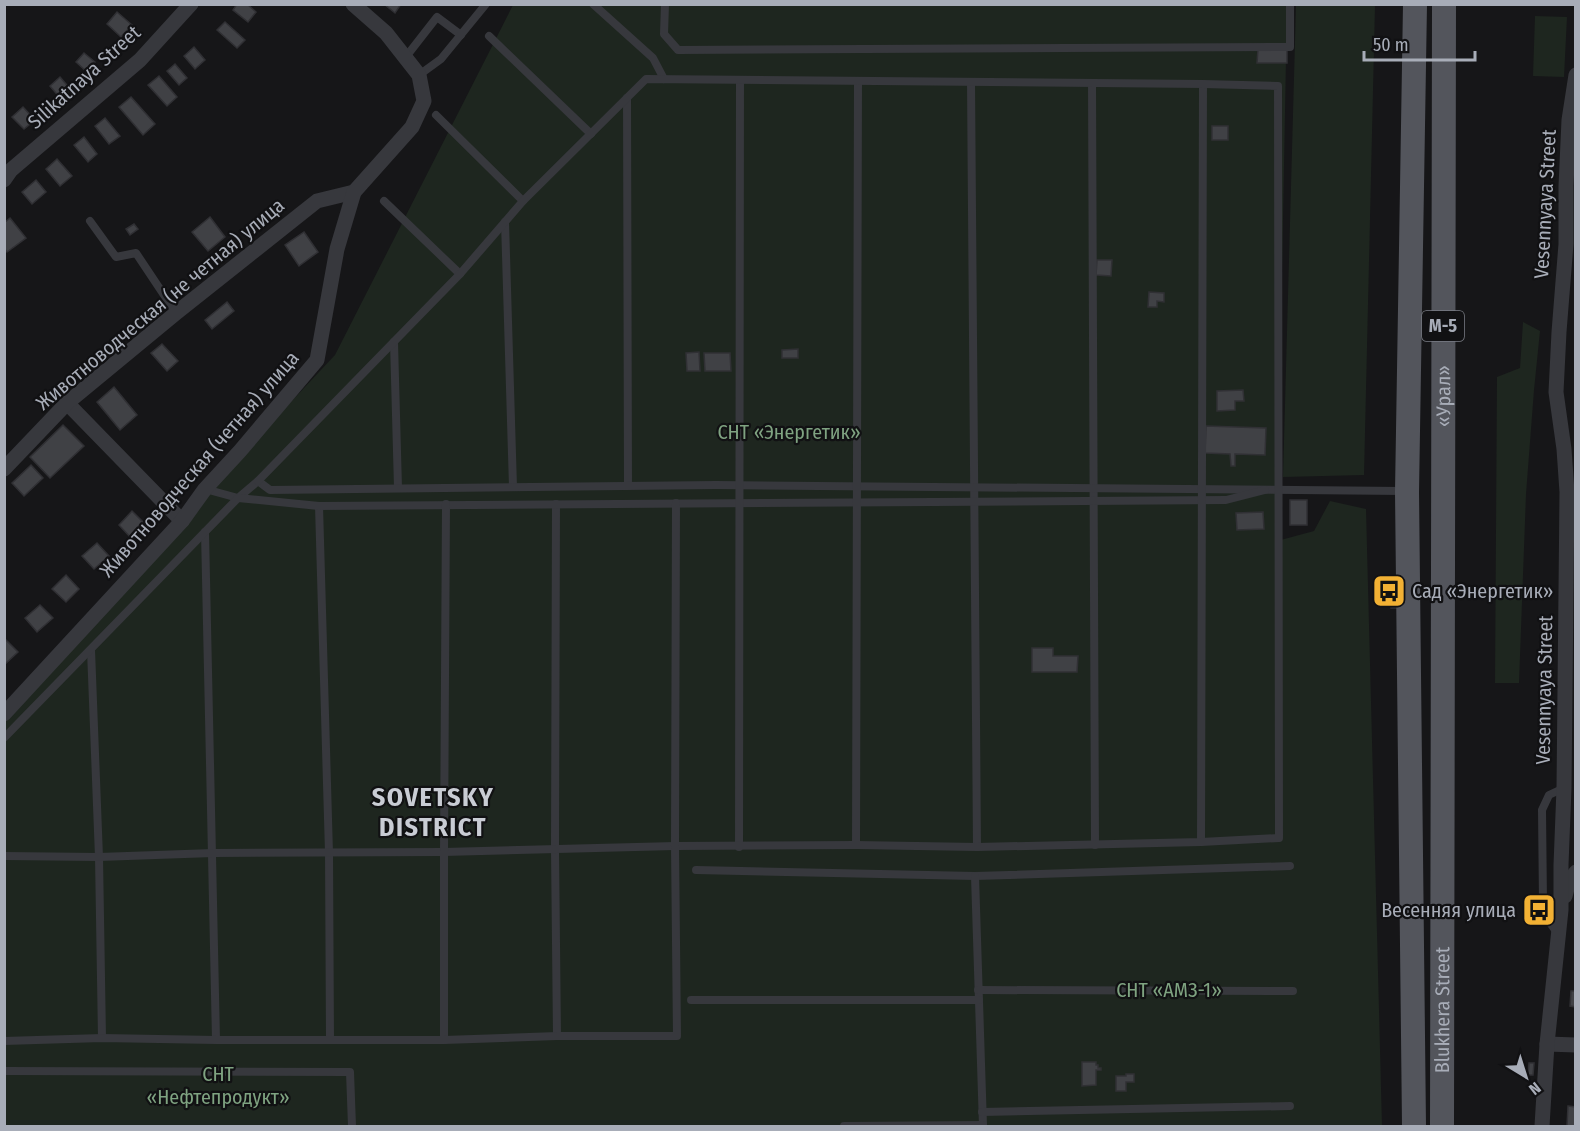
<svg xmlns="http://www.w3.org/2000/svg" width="1580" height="1131" font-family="'Fira Sans Condensed',sans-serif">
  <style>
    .green { fill: #1e261f }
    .building { fill: #404145; stroke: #303034; stroke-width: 1.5 }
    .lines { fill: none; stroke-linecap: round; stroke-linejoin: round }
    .service { stroke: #37383d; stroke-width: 8 }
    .minor { stroke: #37383d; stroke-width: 15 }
    .primary { stroke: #53555c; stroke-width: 24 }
    .labels { text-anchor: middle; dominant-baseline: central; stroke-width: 4.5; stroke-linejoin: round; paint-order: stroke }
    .shield { fill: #111113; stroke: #7b7e86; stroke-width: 1.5 }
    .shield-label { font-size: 18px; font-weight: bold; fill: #a8adb8 }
    .street-label { font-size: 20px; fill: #a8adb8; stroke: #111113 }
    .park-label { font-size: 20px; fill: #7fa381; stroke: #111113 }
    .poi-label { font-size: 20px; fill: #a8adb8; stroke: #111113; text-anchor: start }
    .district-label { font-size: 26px; font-weight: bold; letter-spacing: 1.5px; fill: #c9ccd4; stroke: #111113 }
  </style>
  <rect width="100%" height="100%" fill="#161618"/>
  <g class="green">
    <path d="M 513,5 L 1287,5 L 1277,541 L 1314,531 L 1330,501 L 1366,509 L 1382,1126 L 5,1126 L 4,707 L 335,355 Z"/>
    <path d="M 1296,5 L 1375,5 L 1364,475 L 1283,477 Z"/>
    <path d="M 1535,16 L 1567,17 L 1564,77 L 1533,76 Z"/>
    <path d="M 1523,322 L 1540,331 L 1534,390 L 1526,494 L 1519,683 L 1495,683 L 1497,377 L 1520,368 Z"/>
  </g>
  <g class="building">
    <path d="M 237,4 L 247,4 L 256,12 L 248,22 L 233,10 Z"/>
    <path d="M 384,4 L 401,4 L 395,13 Z"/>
    <path d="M 117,12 L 132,25 L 121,37 L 107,24 Z"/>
    <path d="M 225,22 L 245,40 L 237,48 L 217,30 Z"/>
    <path d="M 194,47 L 205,60 L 195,69 L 184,56 Z"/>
    <path d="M 1258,49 L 1287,49 L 1287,63 L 1257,63 Z"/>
    <path d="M 84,53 L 95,62 L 87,72 L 76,62 Z"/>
    <path d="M 175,64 L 187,78 L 179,85 L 167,71 Z"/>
    <path d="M 159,76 L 177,97 L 167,106 L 148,85 Z"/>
    <path d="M 60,77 L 71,90 L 61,99 L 50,86 Z"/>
    <path d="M 131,97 L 155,124 L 143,135 L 119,107 Z"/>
    <path d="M 23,107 L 35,120 L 24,129 L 12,117 Z"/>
    <path d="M 105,118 L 120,136 L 109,144 L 95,126 Z"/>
    <rect x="1212" y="126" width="16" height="14"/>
    <path d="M 84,137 L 97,154 L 88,162 L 74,145 Z"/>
    <path d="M 57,159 L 72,176 L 60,186 L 46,169 Z"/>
    <path d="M 36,180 L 46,192 L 32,204 L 22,192 Z"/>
    <path d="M 210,217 L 225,237 L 208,251 L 192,232 Z"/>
    <path d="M 10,218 L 26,238 L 7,252 L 4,248 L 4,223 Z"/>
    <path d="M 134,224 L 138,229 L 130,235 L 126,229 Z"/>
    <path d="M 304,232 L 318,252 L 299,266 L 285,245 Z"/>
    <path d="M 1097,260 L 1112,260 L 1111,276 L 1096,275 Z"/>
    <path d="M 1149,292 L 1164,293 L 1164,302 L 1157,301 L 1157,307 L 1148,307 Z"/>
    <path d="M 227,302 L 234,311 L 212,329 L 205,320 Z"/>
    <path d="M 162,344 L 178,361 L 167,371 L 151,353 Z"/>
    <path d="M 798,349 L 798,358 L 782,358 L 782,350 Z"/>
    <path d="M 699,352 L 700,371 L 687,371 L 686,353 Z"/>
    <path d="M 704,353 L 730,353 L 731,371 L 705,371 Z"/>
    <path d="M 114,387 L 137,415 L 120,430 L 97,402 Z"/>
    <path d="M 1243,390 L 1244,401 L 1235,401 L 1235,410 L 1217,411 L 1217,391 Z"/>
    <path d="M 63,425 L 84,446 L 50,478 L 30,457 Z"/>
    <path d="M 1206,426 L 1266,428 L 1265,455 L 1235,454 L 1235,466 L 1231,466 L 1230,454 L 1205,453 Z"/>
    <path d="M 31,465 L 43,478 L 24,496 L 12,483 Z"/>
    <rect x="1290" y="500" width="17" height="25"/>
    <path d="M 132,511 L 145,524 L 131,538 L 119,525 Z"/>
    <path d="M 1263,512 L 1264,529 L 1237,530 L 1236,513 Z"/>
    <path d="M 97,543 L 109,556 L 94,569 L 82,556 Z"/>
    <path d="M 66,575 L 79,589 L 66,602 L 52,589 Z"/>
    <path d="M 1390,595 L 1395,595 L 1396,608 L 1391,608 Z"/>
    <path d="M 40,605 L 53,618 L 37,632 L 25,618 Z"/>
    <path d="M 6,640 L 18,652 L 5,664 L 4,641 Z"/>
    <path d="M 1032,648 L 1053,648 L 1053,656 L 1078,656 L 1077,672 L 1032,672 Z"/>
    <path d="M 1571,991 L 1576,991 L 1576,1007 L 1570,1006 Z"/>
    <path d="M 1082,1062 L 1096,1062 L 1096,1065 L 1098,1065 L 1098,1068 L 1101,1068 L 1101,1070 L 1096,1070 L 1096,1085 L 1082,1086 Z"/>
    <path d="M 1529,1063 L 1534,1063 L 1533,1075 L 1528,1075 Z"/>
    <path d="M 1126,1074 L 1134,1074 L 1134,1082 L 1126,1082 L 1126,1091 L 1116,1091 L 1116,1076 L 1126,1076 Z"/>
    <path d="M 1568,1106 L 1576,1107 L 1576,1126 L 1567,1126 Z"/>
  </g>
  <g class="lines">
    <g class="service">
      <path d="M 593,4 L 653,58 L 664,79"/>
      <path d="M 665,4 L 664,34 L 678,50 L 1290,47 L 1290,4"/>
      <path d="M 489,36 L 591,134"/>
      <path d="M 405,58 L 437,17 L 461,35"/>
      <path d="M 419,75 L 441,59 L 486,4"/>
      <path d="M 971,82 L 977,847"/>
      <path d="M 1092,83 L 1095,845"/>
      <path d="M 627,98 L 628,486"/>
      <path d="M 436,115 L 523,201"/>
      <path d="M 384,201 L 460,274"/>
      <path d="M 90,221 L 116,257 L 136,253 L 176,313"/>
      <path d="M 505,222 L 513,487"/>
      <path d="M 394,342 L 398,488"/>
      <path d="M 205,489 L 238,498 L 258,481 L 270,490 L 716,485 L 1403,491"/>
      <path d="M 556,504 L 555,850 L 557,1036"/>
      <path d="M 319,506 L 329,853 L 330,1040"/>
      <path d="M 205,532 L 216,1040"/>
      <path d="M 91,650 L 99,857 L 102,1038"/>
      <path d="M 4,738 L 238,498 L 319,506 L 1226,500 L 1265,490"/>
      <path d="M 1201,842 L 1203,84"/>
      <path d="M 856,845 L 858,81"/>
      <path d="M 739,847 L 740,80"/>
      <path d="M 4,856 L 99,857 L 213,853 L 444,852 L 675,846 L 856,845 L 977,847 L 1201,842 L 1279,838 L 1278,86 L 1203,84 L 646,79 L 523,201 L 460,274 L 258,481"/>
      <path d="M 696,870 L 975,876 L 1290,866"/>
      <path d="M 975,876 L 983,1126"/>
      <path d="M 1558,934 L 1550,923 L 1543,903 L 1542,810 L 1549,795 L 1564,788"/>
      <path d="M 978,990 L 1293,991"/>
      <path d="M 691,1000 L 979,1000"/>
      <path d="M 444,1040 L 444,852 L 446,504"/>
      <path d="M 4,1041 L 102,1038 L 216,1040 L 444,1040 L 557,1036 L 677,1036 L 675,846 L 676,503"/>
      <path d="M 4,1071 L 350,1072 L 352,1126"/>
      <path d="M 982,1112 L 1290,1106"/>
      <path d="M 844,1126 L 983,1125"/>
    </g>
    <g class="minor">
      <path d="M 4,180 L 11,170 L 140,60 L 191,4"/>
      <path d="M 67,403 L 182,521"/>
      <path d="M 4,469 L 67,403 L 176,313 L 317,201 L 354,192"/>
      <path d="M 4,714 L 182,521 L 205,489 L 240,451 L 317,360 L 337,249 L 354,192 L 412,127 L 424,101 L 419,75 L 386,33 L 353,4"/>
      <path d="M 1565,896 L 1569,881 L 1576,872"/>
      <path d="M 1547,1044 L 1576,1045"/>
      <path d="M 1542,1126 L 1547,1044 L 1561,910 L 1561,865 L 1564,788 L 1567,492 L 1564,449 L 1556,392 L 1559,332 L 1566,244 L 1566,186 L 1569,120 L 1576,75"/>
    </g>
    <g class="primary">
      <path d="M 1414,1126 L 1407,492 L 1415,4"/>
      <path id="s1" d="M 1442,1126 L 1444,4"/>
    </g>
  </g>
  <defs>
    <g id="bus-square" transform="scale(1.725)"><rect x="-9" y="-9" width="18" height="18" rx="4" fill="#f2b134" stroke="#111113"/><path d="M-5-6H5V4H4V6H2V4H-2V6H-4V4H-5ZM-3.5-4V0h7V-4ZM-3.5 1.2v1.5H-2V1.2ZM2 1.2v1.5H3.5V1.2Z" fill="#111"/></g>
  </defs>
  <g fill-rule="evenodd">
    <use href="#bus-square" x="1389" y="591"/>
    <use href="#bus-square" x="1539" y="910"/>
  </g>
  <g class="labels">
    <rect class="shield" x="1422" y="311" width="42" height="30" rx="4.5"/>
    <g class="shield-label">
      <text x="1443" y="326">М-5</text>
    </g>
    <g class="street-label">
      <text transform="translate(84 77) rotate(-42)">Silikatnaya Street</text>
      <text transform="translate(1545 204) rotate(-87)">Vesennyaya Street</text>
      <text transform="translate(160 304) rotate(-40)">Животноводческая (не четная) улица</text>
      <text stroke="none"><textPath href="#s1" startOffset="730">«Урал»</textPath></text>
      <text transform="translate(199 464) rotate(-49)">Животноводческая (четная) улица</text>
      <text transform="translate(1544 690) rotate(-89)">Vesennyaya Street</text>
      <text stroke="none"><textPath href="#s1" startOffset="116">Blukhera Street</textPath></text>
    </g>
    <g class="park-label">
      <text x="789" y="432">СНТ «Энергетик»</text>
      <text x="1169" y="990">СНТ «АМЗ-1»</text>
      <text x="218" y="1074">СНТ<tspan x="218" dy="23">«Нефтепродукт»</tspan></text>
    </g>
    <g class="poi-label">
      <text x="1412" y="591">Сад «Энергетик»</text>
      <text x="1516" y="910" text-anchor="end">Весенняя улица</text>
    </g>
    <g class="district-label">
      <text x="433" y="797">SOVETSKY<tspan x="433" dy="30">DISTRICT</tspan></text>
    </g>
  </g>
  <rect width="1580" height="1131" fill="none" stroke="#a8adb8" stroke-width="12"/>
  <g transform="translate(1526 1077) rotate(142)" stroke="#111113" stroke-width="4.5" paint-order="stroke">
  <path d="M0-4.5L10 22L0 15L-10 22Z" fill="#a8adb8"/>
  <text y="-9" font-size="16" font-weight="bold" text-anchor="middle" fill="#a8adb8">N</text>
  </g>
  <path d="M1364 51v9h111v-9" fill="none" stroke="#a8adb8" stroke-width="3"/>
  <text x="1373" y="51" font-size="18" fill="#a8adb8" stroke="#111113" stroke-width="4.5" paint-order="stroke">50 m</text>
</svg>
